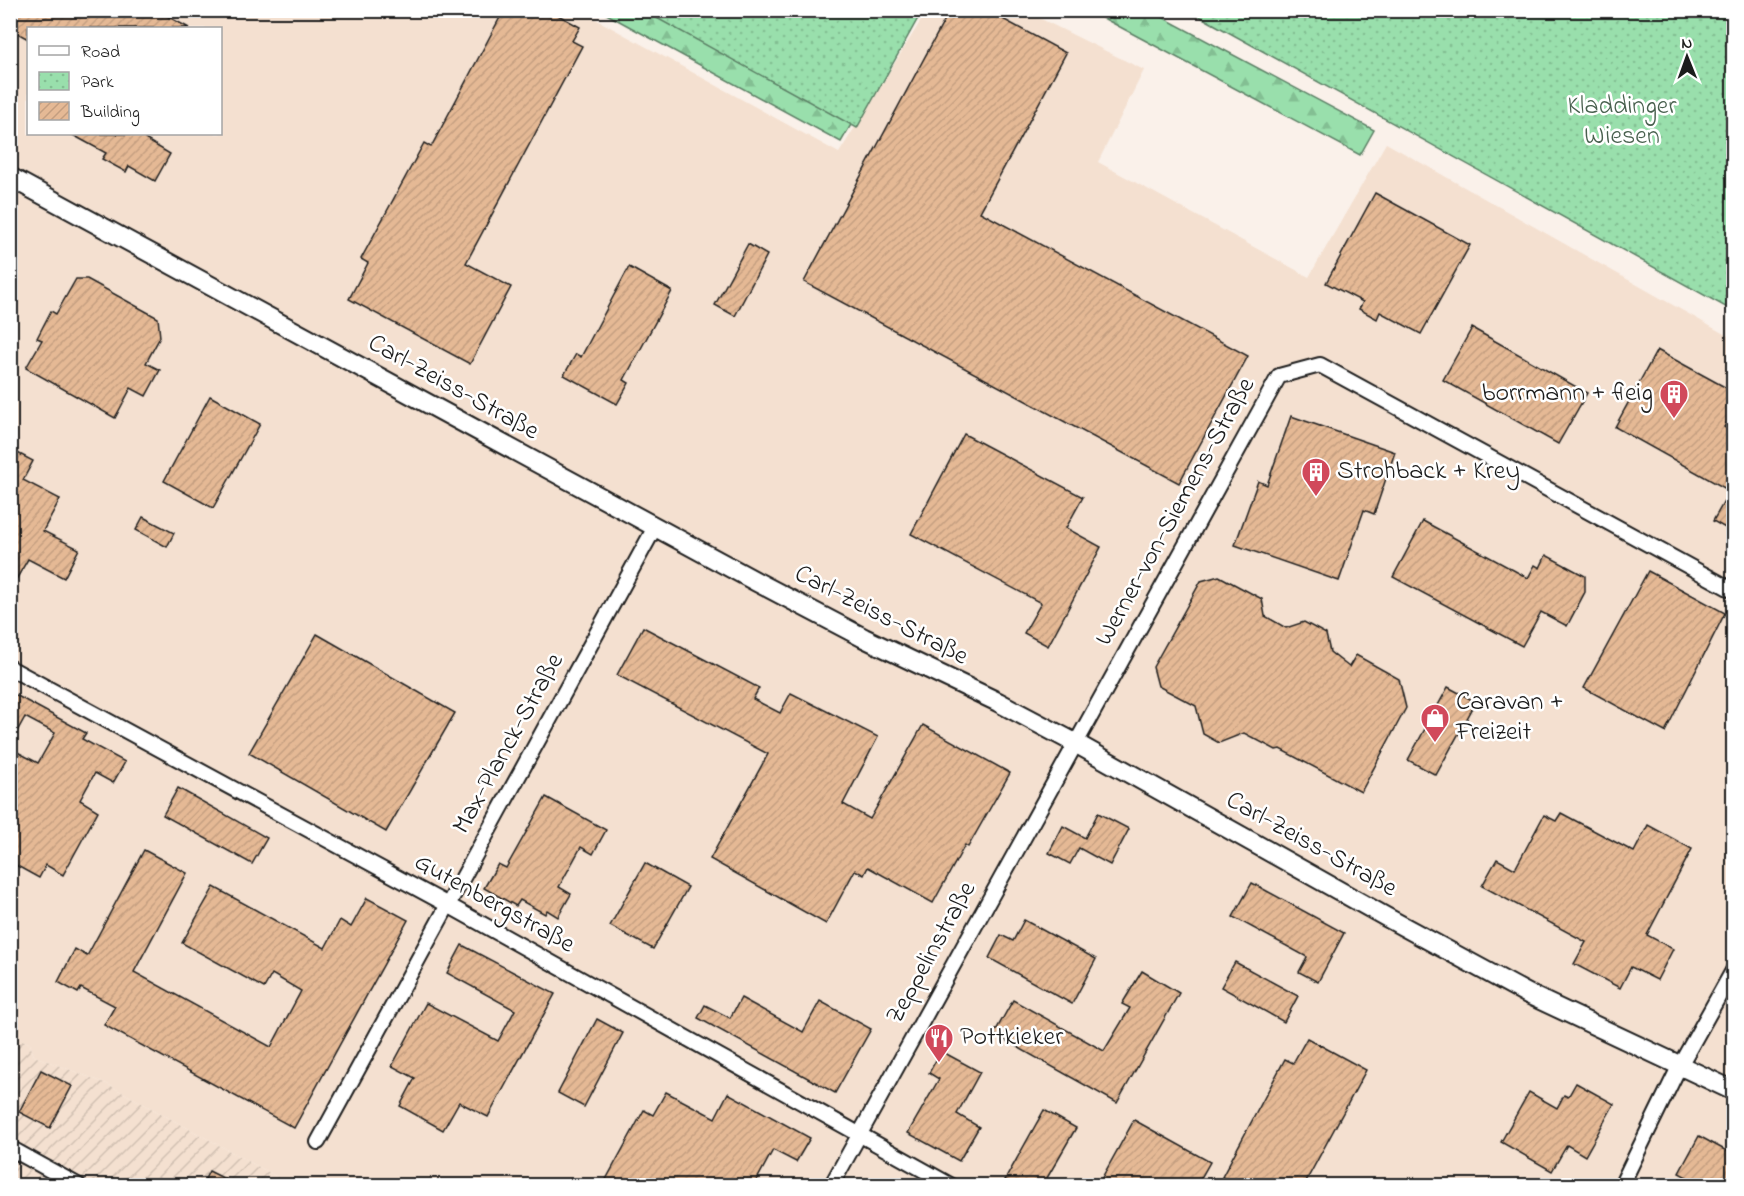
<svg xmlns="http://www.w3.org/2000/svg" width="1744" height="1196" font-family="'Indie Flower',sans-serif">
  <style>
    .built { fill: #f4e0d0; fill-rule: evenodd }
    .industrial { fill: url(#industrial-furrows) }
    .forest { fill: url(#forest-firs); stroke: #5a7e64; stroke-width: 1.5 }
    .park { fill: url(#park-dots); stroke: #5a7e64; stroke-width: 1.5 }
    .building { fill: url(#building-hatch); stroke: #1c1c1c; stroke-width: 1.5 }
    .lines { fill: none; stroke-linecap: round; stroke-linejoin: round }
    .street-casing { stroke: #1c1c1c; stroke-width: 18 }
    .secondary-casing { stroke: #1c1c1c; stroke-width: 22 }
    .street { stroke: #fff; stroke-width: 14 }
    .secondary { stroke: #fff; stroke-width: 18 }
    .labels { text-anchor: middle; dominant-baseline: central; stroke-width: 5; stroke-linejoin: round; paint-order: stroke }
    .park-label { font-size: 26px; fill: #48604e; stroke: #fff }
    .street-label { font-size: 26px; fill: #1c1c1c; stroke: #fff }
    .poi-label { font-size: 26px; fill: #1c1c1c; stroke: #fff; text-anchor: start }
  </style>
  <defs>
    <pattern id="industrial-furrows" width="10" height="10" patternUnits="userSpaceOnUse" patternTransform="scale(1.5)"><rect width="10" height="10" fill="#f4e0d0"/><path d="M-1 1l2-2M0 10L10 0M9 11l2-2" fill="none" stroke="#d1c0b2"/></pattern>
    <pattern id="forest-firs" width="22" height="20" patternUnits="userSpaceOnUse" patternTransform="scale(1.5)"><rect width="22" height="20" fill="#99dfac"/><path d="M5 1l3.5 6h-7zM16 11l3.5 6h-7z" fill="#83bf93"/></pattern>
    <pattern id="park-dots" width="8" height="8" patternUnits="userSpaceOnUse" patternTransform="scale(1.5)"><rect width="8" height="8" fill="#99dfac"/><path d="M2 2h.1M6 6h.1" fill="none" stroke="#83bf93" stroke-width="1.8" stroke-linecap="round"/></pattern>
    <pattern id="building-hatch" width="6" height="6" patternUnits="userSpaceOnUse" patternTransform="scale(1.5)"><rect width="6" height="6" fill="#e5b995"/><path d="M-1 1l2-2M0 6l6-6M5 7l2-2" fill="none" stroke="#c49e80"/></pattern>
  </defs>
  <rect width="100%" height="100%" fill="#faf1ea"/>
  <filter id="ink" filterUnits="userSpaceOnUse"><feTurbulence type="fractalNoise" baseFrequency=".0167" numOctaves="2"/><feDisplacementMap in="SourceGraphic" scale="12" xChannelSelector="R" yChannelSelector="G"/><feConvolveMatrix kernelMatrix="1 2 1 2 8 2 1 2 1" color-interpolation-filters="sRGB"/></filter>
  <g filter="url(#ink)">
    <path class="built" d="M 10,11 L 581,11 L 839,153 L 927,11 L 1025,11 L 1144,70 L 1098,162 L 1309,277 L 1386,143 L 1733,339 L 1733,1185 L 292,1185 L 107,1084 L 34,1056 L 30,1044 L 10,1033 ZM 28,28 L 220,28 L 220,134 L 28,134 Z"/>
    <path class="industrial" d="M 10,1033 L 30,1044 L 34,1056 L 107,1084 L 292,1185 L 11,1185 Z"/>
    <g class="forest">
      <path d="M 601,11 L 917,11 L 841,142 Z"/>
      <path d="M 1090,11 L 1151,11 L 1374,130 L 1360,155 Z"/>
    </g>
    <g class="park">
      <path d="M 644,11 L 922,11 L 857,128 Z"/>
      <path d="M 1190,11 L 1733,11 L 1733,311 Z"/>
    </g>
    <g class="building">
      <path d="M 19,10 L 156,10 L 189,28 L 28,28 L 28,39 L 10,29 Z"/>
      <path d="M 504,10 L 549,10 L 580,27 L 572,41 L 582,46 L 466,263 L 511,287 L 470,364 L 349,299 L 368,263 L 361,259 L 424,143 L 431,147 Z"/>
      <path d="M 950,10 L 986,10 L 1066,53 L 980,212 L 1248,356 L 1179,483 L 804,282 Z"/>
      <path d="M 71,134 L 148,134 L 145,139 L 170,154 L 155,181 L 129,166 L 126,172 L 102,159 L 106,153 Z"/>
      <path d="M 1375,193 L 1470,245 L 1421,334 L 1380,312 L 1377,319 L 1359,309 L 1363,302 L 1326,283 Z"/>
      <path d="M 748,244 L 767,255 L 735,316 L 715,305 Z"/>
      <path d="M 629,267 L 672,291 L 624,380 L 629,383 L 617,404 L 564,375 L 576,354 L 581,357 Z"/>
      <path d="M 76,279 L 87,279 L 158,318 L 160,337 L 146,363 L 160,370 L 146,396 L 131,388 L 115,418 L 26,368 L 42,340 L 37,338 L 51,311 L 56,314 Z"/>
      <path d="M 1472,328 L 1587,393 L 1558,444 L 1443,380 Z"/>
      <path d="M 1657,350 L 1734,392 L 1734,411 L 1724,427 L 1734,433 L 1734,533 L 1713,521 L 1730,491 L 1615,427 Z"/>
      <path d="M 210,396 L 260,424 L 213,508 L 164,481 Z"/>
      <path d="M 1291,416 L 1395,452 L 1374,514 L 1364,510 L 1339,581 L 1235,545 L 1258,481 L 1267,485 Z"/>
      <path d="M 964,434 L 1083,497 L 1066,528 L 1101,547 L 1048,646 L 1024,633 L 1041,603 L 911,534 Z"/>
      <path d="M 10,449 L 33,461 L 23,480 L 60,499 L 43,531 L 79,549 L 64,578 L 28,559 L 10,590 Z"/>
      <path d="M 143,517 L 174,533 L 167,547 L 136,530 Z"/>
      <path d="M 1423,521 L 1528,578 L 1535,565 L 1540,568 L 1546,555 L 1585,576 L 1585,592 L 1567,626 L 1541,612 L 1522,646 L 1393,577 Z"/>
      <path d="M 1648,571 L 1725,613 L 1665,732 L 1584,688 Z"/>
      <path d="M 1219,576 L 1262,599 L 1265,616 L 1286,628 L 1304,622 L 1326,634 L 1330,652 L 1349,667 L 1356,655 L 1399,679 L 1406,708 L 1361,792 L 1280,749 L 1276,750 L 1244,733 L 1219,743 L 1203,734 L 1196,706 L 1158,686 L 1153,667 L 1201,581 Z"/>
      <path d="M 643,627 L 759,688 L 753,699 L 780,713 L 791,693 L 878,737 L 843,804 L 870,819 L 923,725 L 1010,773 L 968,847 L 965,845 L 933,903 L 868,867 L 864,875 L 855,870 L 826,924 L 710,859 L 768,754 L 617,675 Z"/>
      <path d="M 317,634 L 455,713 L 386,832 L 249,753 Z"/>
      <path d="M 1448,687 L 1476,702 L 1436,775 L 1408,760 Z"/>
      <path d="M 10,692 L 86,733 L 82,739 L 125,762 L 113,783 L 95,773 L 80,800 L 98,811 L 63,875 L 46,865 L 39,878 L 10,862 L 10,748 L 38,763 L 55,733 L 25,717 L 10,744 Z"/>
      <path d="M 178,788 L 267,838 L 252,864 L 163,815 Z"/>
      <path d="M 546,797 L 606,830 L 593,854 L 581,847 L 559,887 L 571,894 L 558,917 L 547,910 L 545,914 L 520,900 L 516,906 L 484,888 L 498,864 L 506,868 Z"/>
      <path d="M 1098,813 L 1129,829 L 1110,865 L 1079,848 L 1070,864 L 1049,853 L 1063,826 L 1085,838 Z"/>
      <path d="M 1561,813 L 1634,852 L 1648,825 L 1692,849 L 1647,935 L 1673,949 L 1657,980 L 1631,967 L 1620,988 L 1574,964 L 1586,942 L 1482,886 L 1497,859 L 1515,869 L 1544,815 L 1556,821 Z"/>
      <path d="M 144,850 L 187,873 L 134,972 L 271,1047 L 301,991 L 272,974 L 264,988 L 182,943 L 214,887 L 325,948 L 340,920 L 351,927 L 367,898 L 408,920 L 294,1128 L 104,1025 L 115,1006 L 81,988 L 78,993 L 58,982 L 75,949 L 87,956 Z"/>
      <path d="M 645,863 L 688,887 L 653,949 L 610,926 Z"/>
      <path d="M 1252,883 L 1344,933 L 1318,982 L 1299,972 L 1307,957 L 1233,917 Z"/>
      <path d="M 1024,920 L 1096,959 L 1072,1004 L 989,958 L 1001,935 L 1013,941 Z"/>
      <path d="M 462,945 L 555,994 L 488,1117 L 459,1102 L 443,1130 L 400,1106 L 415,1078 L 392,1066 L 426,1003 L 498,1041 L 515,1010 L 447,973 Z"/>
      <path d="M 1235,962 L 1298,996 L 1284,1022 L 1221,987 Z"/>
      <path d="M 1142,971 L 1179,993 L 1117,1103 L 994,1034 L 1013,1000 L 1104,1051 L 1130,1008 L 1122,1004 Z"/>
      <path d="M 741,998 L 803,1032 L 820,1001 L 871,1029 L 835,1093 L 698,1018 L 705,1005 L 730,1018 Z"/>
      <path d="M 597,1019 L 623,1033 L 584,1107 L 558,1093 Z"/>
      <path d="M 1307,1038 L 1366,1070 L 1304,1185 L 1238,1185 L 1222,1177 L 1285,1059 L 1293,1063 Z"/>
      <path d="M 941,1051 L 980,1072 L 957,1114 L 979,1127 L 959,1161 L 908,1133 L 939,1079 L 929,1073 Z"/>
      <path d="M 41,1070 L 72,1086 L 50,1128 L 19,1112 Z"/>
      <path d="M 1576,1083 L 1614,1104 L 1585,1156 L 1567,1145 L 1552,1171 L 1501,1142 L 1529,1092 L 1557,1108 L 1564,1095 L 1568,1097 Z"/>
      <path d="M 666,1092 L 715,1118 L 728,1093 L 810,1138 L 796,1162 L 773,1150 L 754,1185 L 603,1185 L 644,1110 L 653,1115 Z"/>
      <path d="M 1044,1110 L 1076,1128 L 1043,1185 L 1015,1185 L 1005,1180 Z"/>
      <path d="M 1134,1120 L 1210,1162 L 1197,1185 L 1098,1185 Z"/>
      <path d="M 1699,1136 L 1734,1155 L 1734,1185 L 1702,1185 L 1679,1173 Z"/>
      <path d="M 209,1171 L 237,1185 L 202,1185 Z"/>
    </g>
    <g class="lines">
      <g class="street-casing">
        <g id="street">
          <path d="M 10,668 L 448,905 L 952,1186"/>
          <path d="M 318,1142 L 655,527"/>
          <path d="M 10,1148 L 79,1186"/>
          <path d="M 831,1186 L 1279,376 L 1320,365 L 1734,591"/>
          <path d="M 1621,1186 L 1679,1067 L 1734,969"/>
        </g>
      </g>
      <g class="secondary-casing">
        <path id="secondary" d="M 10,177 L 757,582 L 864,638 L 998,702 L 1077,744 L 1386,917 L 1528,994 L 1734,1091"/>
      </g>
      <use href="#street" class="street"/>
      <use href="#secondary" class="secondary"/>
    </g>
  </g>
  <defs>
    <g id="building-pin" transform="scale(1.5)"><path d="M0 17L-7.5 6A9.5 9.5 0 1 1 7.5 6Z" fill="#d1495b" stroke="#fff"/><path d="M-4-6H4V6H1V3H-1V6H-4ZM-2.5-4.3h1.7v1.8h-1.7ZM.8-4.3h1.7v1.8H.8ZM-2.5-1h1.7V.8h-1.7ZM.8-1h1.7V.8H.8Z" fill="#fff"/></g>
    <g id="shop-pin" transform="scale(1.5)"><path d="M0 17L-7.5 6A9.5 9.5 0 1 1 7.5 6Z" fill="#d1495b" stroke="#fff"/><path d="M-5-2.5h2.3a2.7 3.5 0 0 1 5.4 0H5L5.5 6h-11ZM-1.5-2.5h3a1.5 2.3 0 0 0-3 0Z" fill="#fff"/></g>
    <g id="restaurant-pin" transform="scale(1.5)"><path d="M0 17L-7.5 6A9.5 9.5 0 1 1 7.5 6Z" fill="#d1495b" stroke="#fff"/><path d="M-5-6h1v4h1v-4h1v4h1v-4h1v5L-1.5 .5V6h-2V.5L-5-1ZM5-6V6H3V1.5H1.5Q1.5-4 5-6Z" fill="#fff"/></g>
  </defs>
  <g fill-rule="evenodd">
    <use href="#building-pin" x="1674" y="394"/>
    <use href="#building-pin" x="1316" y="472"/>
    <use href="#shop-pin" x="1435" y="718"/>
    <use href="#restaurant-pin" x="939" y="1038"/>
  </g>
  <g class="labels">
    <g class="park-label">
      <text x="1622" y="107">Kladdinger<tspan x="1622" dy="30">Wiesen</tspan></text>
    </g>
    <g class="street-label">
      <text transform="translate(453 388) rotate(29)">Carl-Zeiss-Straße</text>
      <text transform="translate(1176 512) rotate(-61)">Werner-von-Siemens-Straße</text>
      <text transform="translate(881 616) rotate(27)">Carl-Zeiss-Straße</text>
      <text transform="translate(509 744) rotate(-61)">Max-Planck-Straße</text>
      <text transform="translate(1311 845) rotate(29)">Carl-Zeiss-Straße</text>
      <text transform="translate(494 904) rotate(29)">Gutenbergstraße</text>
      <text transform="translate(932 953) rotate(-61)">Zeppelinstraße</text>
    </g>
    <g class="poi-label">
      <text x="1653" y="394" text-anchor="end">borrmann + fleig</text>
      <text x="1337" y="472">Strohback + Krey</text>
      <text x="1456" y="703">Caravan +<tspan x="1456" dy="30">Freizeit</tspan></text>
      <text x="960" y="1038">Pottkieker</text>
    </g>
  </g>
  <rect width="1744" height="1196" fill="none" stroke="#fff" stroke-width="36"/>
  <rect x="18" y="18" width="1708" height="1160" fill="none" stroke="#1c1c1c" stroke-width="2" filter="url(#ink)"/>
  <rect x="27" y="27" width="195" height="108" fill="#ffffff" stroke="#a4a4a4" stroke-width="1.5"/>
  <rect x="39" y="46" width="30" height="9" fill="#ffffff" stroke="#a4a4a4" stroke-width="1.5"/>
  <text x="81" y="57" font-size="18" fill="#1c1c1c">Road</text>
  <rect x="39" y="72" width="30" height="18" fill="url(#park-dots)" stroke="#a4a4a4" stroke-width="1.5"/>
  <text x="81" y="87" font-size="18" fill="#1c1c1c">Park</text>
  <rect x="39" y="102" width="30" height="18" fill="url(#building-hatch)" stroke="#a4a4a4" stroke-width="1.5"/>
  <text x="81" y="117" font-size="18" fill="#1c1c1c">Building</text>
  <g transform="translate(1687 57) rotate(359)" stroke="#ffffff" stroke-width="4.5" paint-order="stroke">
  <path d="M0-4.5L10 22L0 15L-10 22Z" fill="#1c1c1c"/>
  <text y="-9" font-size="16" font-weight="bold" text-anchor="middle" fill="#1c1c1c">N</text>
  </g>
</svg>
